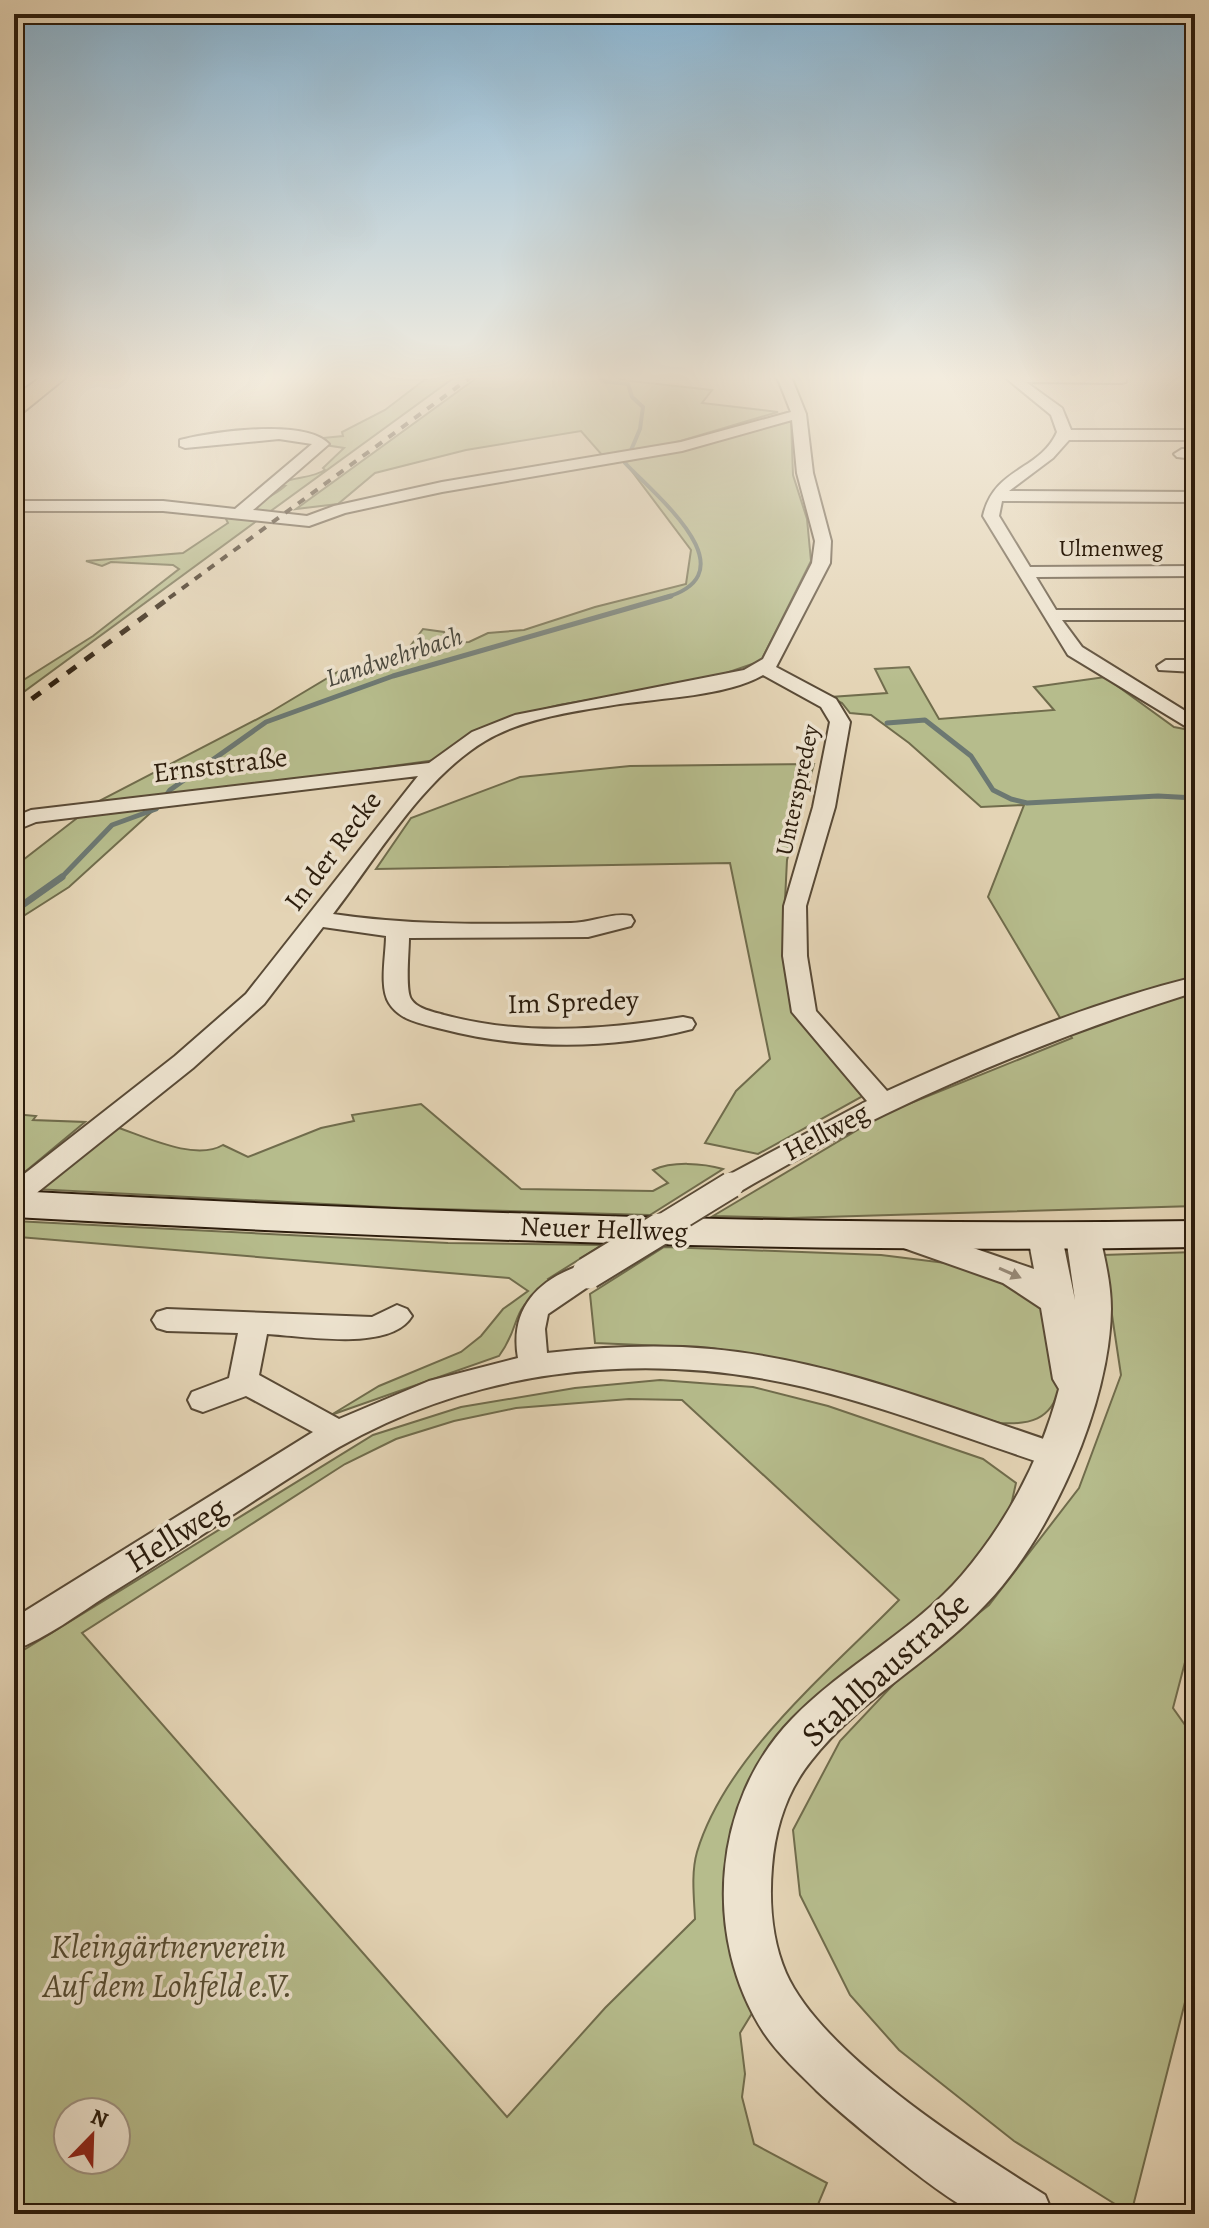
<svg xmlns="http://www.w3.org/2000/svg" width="1209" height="2228" font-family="Alegreya,serif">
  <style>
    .green { fill: #b6bc8c; stroke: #706c4c; stroke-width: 2; fill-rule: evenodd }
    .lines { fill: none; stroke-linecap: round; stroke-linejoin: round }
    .stream-far2 { stroke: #6c7872; stroke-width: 4 }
    .stream-far1 { stroke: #6c7872; stroke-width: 5 }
    .stream { stroke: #6c7872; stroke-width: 7 }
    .minor-casing { stroke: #594a36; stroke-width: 4 }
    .tertiary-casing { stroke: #594a36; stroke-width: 4 }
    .secondary-casing { stroke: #2b1c0c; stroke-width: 4 }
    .primary-casing { stroke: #2b1c0c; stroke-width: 4 }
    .minor { fill: #ede3cf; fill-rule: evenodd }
    .tertiary { fill: #ede3cf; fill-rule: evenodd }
    .secondary { fill: #ede3cf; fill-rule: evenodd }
    .primary { fill: #e2ba7a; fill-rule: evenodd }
    .rail-far1 { stroke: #2b1c0c; stroke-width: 4; stroke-dasharray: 8 8; stroke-linecap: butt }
    .rail { stroke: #2b1c0c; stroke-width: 5; stroke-dasharray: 11 11; stroke-linecap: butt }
    .minor-bridge-far1-casing { stroke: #594a36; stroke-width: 29; stroke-linecap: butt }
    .minor-bridge-casing { stroke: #594a36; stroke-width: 35; stroke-linecap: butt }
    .minor-bridge-far1 { stroke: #ede3cf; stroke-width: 25 }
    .minor-bridge { stroke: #ede3cf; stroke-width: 31 }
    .oneway { fill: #968977 }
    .labels { text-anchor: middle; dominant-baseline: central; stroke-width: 7; stroke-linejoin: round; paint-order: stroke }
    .far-street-label { font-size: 24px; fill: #2b1c0c; stroke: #ede3cf }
    .far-water-label { font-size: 26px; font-style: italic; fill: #4c4a3f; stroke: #ede3cf }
    .street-label { font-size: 28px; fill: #2b1c0c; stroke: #ede3cf }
    .near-street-label { font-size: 34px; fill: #2b1c0c; stroke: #ede3cf }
    .near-park-label { font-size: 34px; font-style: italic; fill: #554c32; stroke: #ede3cf }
  </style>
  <rect width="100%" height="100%" fill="#e4d4b5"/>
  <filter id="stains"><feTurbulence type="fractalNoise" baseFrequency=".0025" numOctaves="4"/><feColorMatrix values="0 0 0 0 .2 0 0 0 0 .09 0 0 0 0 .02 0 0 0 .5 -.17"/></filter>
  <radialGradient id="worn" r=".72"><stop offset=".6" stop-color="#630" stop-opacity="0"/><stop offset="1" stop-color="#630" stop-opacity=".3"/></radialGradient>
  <g class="green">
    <path d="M 432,374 L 459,374 L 268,513 L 249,509 C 261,499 273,497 285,486 L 278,486 C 293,475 308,480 325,470 L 323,468 L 344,448 L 325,445 L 322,438 L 343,436 L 342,432 L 385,410 Z"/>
    <path d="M 482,374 L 604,374 L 604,378 L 712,390 L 702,403 L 778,412 L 657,448 L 602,455 L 581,431 L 466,450 L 375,473 L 338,504 L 296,509 Z"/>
    <path d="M 791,420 L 793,475 L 807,519 L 811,561 L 761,661 L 706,680 L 559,705 L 520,715 L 436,760 L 168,797 L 69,887 L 14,922 L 14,867 L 99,801 L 269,713 L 341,670 L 371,667 L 392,659 L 408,649 L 423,629 L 444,632 L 447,643 L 469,642 L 488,633 L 524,630 L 595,607 L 686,584 L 691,550 L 625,462 Z"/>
    <path d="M 225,517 L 262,517 L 14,699 L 14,686 L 93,636 L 179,569 L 173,565 L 111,562 L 102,566 L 86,561 L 183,553 L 228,523 Z"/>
    <path d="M 909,667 L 939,719 L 1054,710 L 1034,687 L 1105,677 L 1174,727 L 1195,731 L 1195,1206 L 789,1218 L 713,1216 L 886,1113 L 1072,1038 L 988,897 L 1024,805 L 981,807 L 909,743 L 871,715 L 850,713 L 842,703 L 830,697 L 887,693 L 875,669 Z"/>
    <path d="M 814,764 L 787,860 L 784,921 L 800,1021 L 863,1096 L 758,1154 L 705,1143 L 736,1091 L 770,1059 L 730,863 L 376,869 L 411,818 L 520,777 L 630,766 Z"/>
    <path d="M 421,1104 L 521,1189 L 653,1191 L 668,1183 L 653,1170 C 672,1161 703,1163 723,1169 L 650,1215 L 402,1208 L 34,1189 L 113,1126 C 142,1135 194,1162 223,1145 L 248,1157 L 321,1128 L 354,1121 L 352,1115 Z"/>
    <path d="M 14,1114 L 36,1116 L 33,1120 L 85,1122 L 14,1181 Z"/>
    <path d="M 14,1221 L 448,1243 L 602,1245 L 548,1279 L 551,1283 C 506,1311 524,1322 499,1356 L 331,1415 L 379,1386 L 461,1352 L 481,1336 L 503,1309 L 528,1291 L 509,1278 L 19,1237 L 14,1241 Z"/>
    <path d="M 664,1247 L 881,1255 L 970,1266 L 1000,1275 L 1047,1310 L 1059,1389 C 1051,1420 1029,1425 1000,1423 L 785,1360 L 711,1348 L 595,1343 L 590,1294 Z"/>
    <path d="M 1195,1252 L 1195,1624 L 1173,1708 L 1195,1739 L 1195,1963 L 1131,2214 L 1014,2141 L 899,2050 L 850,1995 L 800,1895 L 793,1830 L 840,1741 L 906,1671 L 989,1605 L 1079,1488 L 1121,1375 L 1103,1255 Z"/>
    <path d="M 660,1380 L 753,1387 L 828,1406 L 983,1459 L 1016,1483 L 1008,1519 L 975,1567 L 750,1780 C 708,1871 730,1919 754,2010 L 740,2033 L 745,2074 L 742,2097 L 754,2144 L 827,2183 L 814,2214 L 14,2214 L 14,1656 L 373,1435 L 461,1407 L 575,1388 ZM 629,1399 L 682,1400 L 899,1600 C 830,1671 726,1755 697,1852 C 691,1873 694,1897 695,1919 L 605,2008 L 507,2117 L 82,1633 L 345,1464 L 396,1439 L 454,1421 L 516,1408 ZM 68,2112 L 116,2112 L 116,2160 L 68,2160 Z"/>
  </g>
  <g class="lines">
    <g class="stream-far2">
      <path d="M 594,374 L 602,381 L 628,384 L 632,397 L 643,407 L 640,429 L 629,455"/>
      <path d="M 625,463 C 656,496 753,573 664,598"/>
    </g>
    <g class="stream-far1">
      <path d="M 887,723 L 925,720 L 971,756 L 993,790 L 1011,799 L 1027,803 L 1158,796 L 1195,798"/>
      <path d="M 60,879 L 112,825 L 156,809 L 170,790 L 266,722 L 393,676 L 671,596"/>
    </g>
    <path class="stream" d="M 14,911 L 62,877"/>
    <g class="minor-casing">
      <g id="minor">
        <path d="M 776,374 L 790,374 L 806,414 L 813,473 L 831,541 L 830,563 L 776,667 L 836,699 L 850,722 L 835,807 L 806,906 L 807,956 L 816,1011 L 887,1091 C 986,1046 1090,1003 1195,977 L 1195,992 C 1036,1042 885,1107 741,1191 L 721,1191 L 717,1185 L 721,1179 L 867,1101 L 792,1012 L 783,956 L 784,906 L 813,807 L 830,722 L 821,707 L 763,675 C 727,696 661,698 620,704 C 576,711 523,718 485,741 C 423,778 377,857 333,914 C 413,926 490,924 571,923 C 591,923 613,912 631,916 L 634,921 L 631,926 L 588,937 L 409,938 C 409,951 405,990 411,999 C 417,1009 434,1012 444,1015 C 522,1036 604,1030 683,1017 L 692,1019 L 695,1024 L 692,1029 C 611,1050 522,1050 442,1029 C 423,1024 400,1021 389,1003 C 379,987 386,955 386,936 L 323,927 L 264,1004 L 193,1068 L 24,1203 L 14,1205 L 14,1182 L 175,1056 L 246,994 L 418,776 L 36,822 L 14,831 L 14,817 L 31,810 L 429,763 L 472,732 L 515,715 L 744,670 L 763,659 L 812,563 L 815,541 L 797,473 L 792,420 L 682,451 L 442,492 L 345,513 L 309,526 L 163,511 L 14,511 L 14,501 L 163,501 L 235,509 L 312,444 L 279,439 L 185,448 L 180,446 L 180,440 C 212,432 305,418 329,444 L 253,510 L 307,516 L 334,506 L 442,482 L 681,442 L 791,412 Z"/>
        <path d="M 1001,374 L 1126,376 L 1126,382 L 1121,383 L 1026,382 L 1062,408 L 1071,430 L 1195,430 L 1195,440 L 1069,440 L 1053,458 L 1009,491 L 1195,492 L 1195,502 L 1002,501 L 999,516 L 1030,567 L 1195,566 L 1195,576 L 1036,577 L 1056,610 L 1195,610 L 1195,620 L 1062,620 L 1082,647 L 1195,717 L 1195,732 L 1068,655 L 983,516 C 994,467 1040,471 1057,432 L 1051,415 Z"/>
        <path d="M 1182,449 L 1195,449 L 1195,459 L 1177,457 L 1174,454 Z"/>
        <path d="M 1166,660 L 1195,660 L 1195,672 L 1159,670 L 1157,666 Z"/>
        <path d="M 588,1263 L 598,1266 L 602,1273 L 598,1280 L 548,1314 L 545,1329 L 547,1353 C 602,1347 656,1344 711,1349 C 834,1360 952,1409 1068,1447 L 1073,1456 L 1068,1465 L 1057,1468 C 973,1441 890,1408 804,1387 C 639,1348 461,1369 316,1461 C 246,1505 178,1552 108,1595 C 78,1614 47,1638 14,1650 L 14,1618 L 313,1432 L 246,1396 L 203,1412 L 192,1408 L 188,1400 L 192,1392 L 229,1378 L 238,1333 L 167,1331 L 157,1328 L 152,1320 L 157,1312 L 167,1309 L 372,1317 L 397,1305 L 407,1309 L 412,1316 C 391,1352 304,1336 267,1334 L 259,1375 L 339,1419 L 429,1381 L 518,1358 C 509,1307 540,1277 588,1263 Z"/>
      </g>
    </g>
    <g class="tertiary-casing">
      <path id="tertiary" d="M 1045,1225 L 1057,1229 L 1062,1237 L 1075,1300 L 1066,1237 L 1071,1229 L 1083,1225 L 1095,1229 L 1100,1237 C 1105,1260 1111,1284 1111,1309 C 1110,1404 1052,1535 986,1604 C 933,1661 859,1699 811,1761 C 787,1791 775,1828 772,1867 C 769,1902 772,1941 786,1973 C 822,2054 970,2148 1045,2195 L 1053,2214 C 1030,2214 1003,2217 980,2214 C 955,2210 840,2113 817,2091 C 799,2073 778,2054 764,2033 C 702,1938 712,1801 792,1719 C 844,1665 913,1632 962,1575 C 1008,1521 1041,1458 1059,1389 L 1053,1379 L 1041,1308 L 1003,1283 L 898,1246 L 893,1238 L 898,1230 L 910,1226 L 1034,1269 L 1028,1237 L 1033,1229 Z"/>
    </g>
    <g class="secondary-casing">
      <path id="secondary" d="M 14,1191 C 408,1212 801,1227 1195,1221 L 1195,1247 C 801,1254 408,1239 14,1217 Z"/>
    </g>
    <g class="primary-casing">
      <path id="primary" d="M 45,374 L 70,374 L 22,413 L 14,415 L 14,397 Z"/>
    </g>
    <use href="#minor" class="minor"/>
    <use href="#tertiary" class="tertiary"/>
    <use href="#secondary" class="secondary"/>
    <use href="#primary" class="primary"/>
    <path class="rail-far1" d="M 169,598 L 475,374"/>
    <path class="rail" d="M 14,712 L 172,596"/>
    <g class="minor-bridge-far1-casing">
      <path id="minor-bridge-far1" d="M 656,1231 L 731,1185"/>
    </g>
    <g class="minor-bridge-casing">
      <path id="minor-bridge" d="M 588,1273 L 660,1229"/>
    </g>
    <use href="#minor-bridge-far1" class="minor-bridge-far1"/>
    <use href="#minor-bridge" class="minor-bridge"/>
  </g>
  <defs><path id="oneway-solid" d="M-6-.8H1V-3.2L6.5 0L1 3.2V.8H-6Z" transform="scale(2)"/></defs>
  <use class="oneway" href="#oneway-solid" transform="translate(1010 1273) rotate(24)"/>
  <linearGradient id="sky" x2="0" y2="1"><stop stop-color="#88b5d4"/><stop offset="0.55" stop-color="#f3ecde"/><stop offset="1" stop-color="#f3ecde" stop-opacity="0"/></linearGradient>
  <rect width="1209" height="686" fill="url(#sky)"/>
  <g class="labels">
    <g class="far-street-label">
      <text x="1111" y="548">Ulmenweg</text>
      <text transform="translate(797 790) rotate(-78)">Unterspredey</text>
    </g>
    <g class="far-water-label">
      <text transform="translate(394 657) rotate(-18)">Landwehrbach</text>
    </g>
    <g class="street-label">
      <text transform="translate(220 765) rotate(-7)">Ernststraße</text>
      <text transform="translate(333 851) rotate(-53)">In der Recke</text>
      <text transform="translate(573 1002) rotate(-2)">Im Spredey</text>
      <text transform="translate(826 1132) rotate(-28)">Hellweg</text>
      <text transform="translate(604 1229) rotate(2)">Neuer Hellweg</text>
    </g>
    <g class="near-street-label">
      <text transform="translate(176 1534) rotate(-32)">Hellweg</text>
      <text transform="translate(885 1669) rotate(-42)">Stahlbaustraße</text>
    </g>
    <g class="near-park-label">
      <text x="168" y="1946">Kleingärtnerverein<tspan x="168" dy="39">Auf dem Lohfeld e.V.</tspan></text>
    </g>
  </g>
  <rect width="1209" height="2228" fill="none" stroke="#e4d4b5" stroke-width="48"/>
  <rect x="16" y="16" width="1177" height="2196" fill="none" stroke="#2b1c0c" stroke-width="4"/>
  <rect x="24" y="24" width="1161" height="2180" fill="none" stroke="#2b1c0c" stroke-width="2"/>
  <g transform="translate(92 2136) rotate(23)"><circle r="38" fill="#ede3cf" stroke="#9f9381" stroke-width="2"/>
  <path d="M0-6L14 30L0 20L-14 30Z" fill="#8f2418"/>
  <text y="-12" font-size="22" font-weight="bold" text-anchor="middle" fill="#2b1c0c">N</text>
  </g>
  <rect width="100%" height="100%" filter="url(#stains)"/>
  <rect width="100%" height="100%" fill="url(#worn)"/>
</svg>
